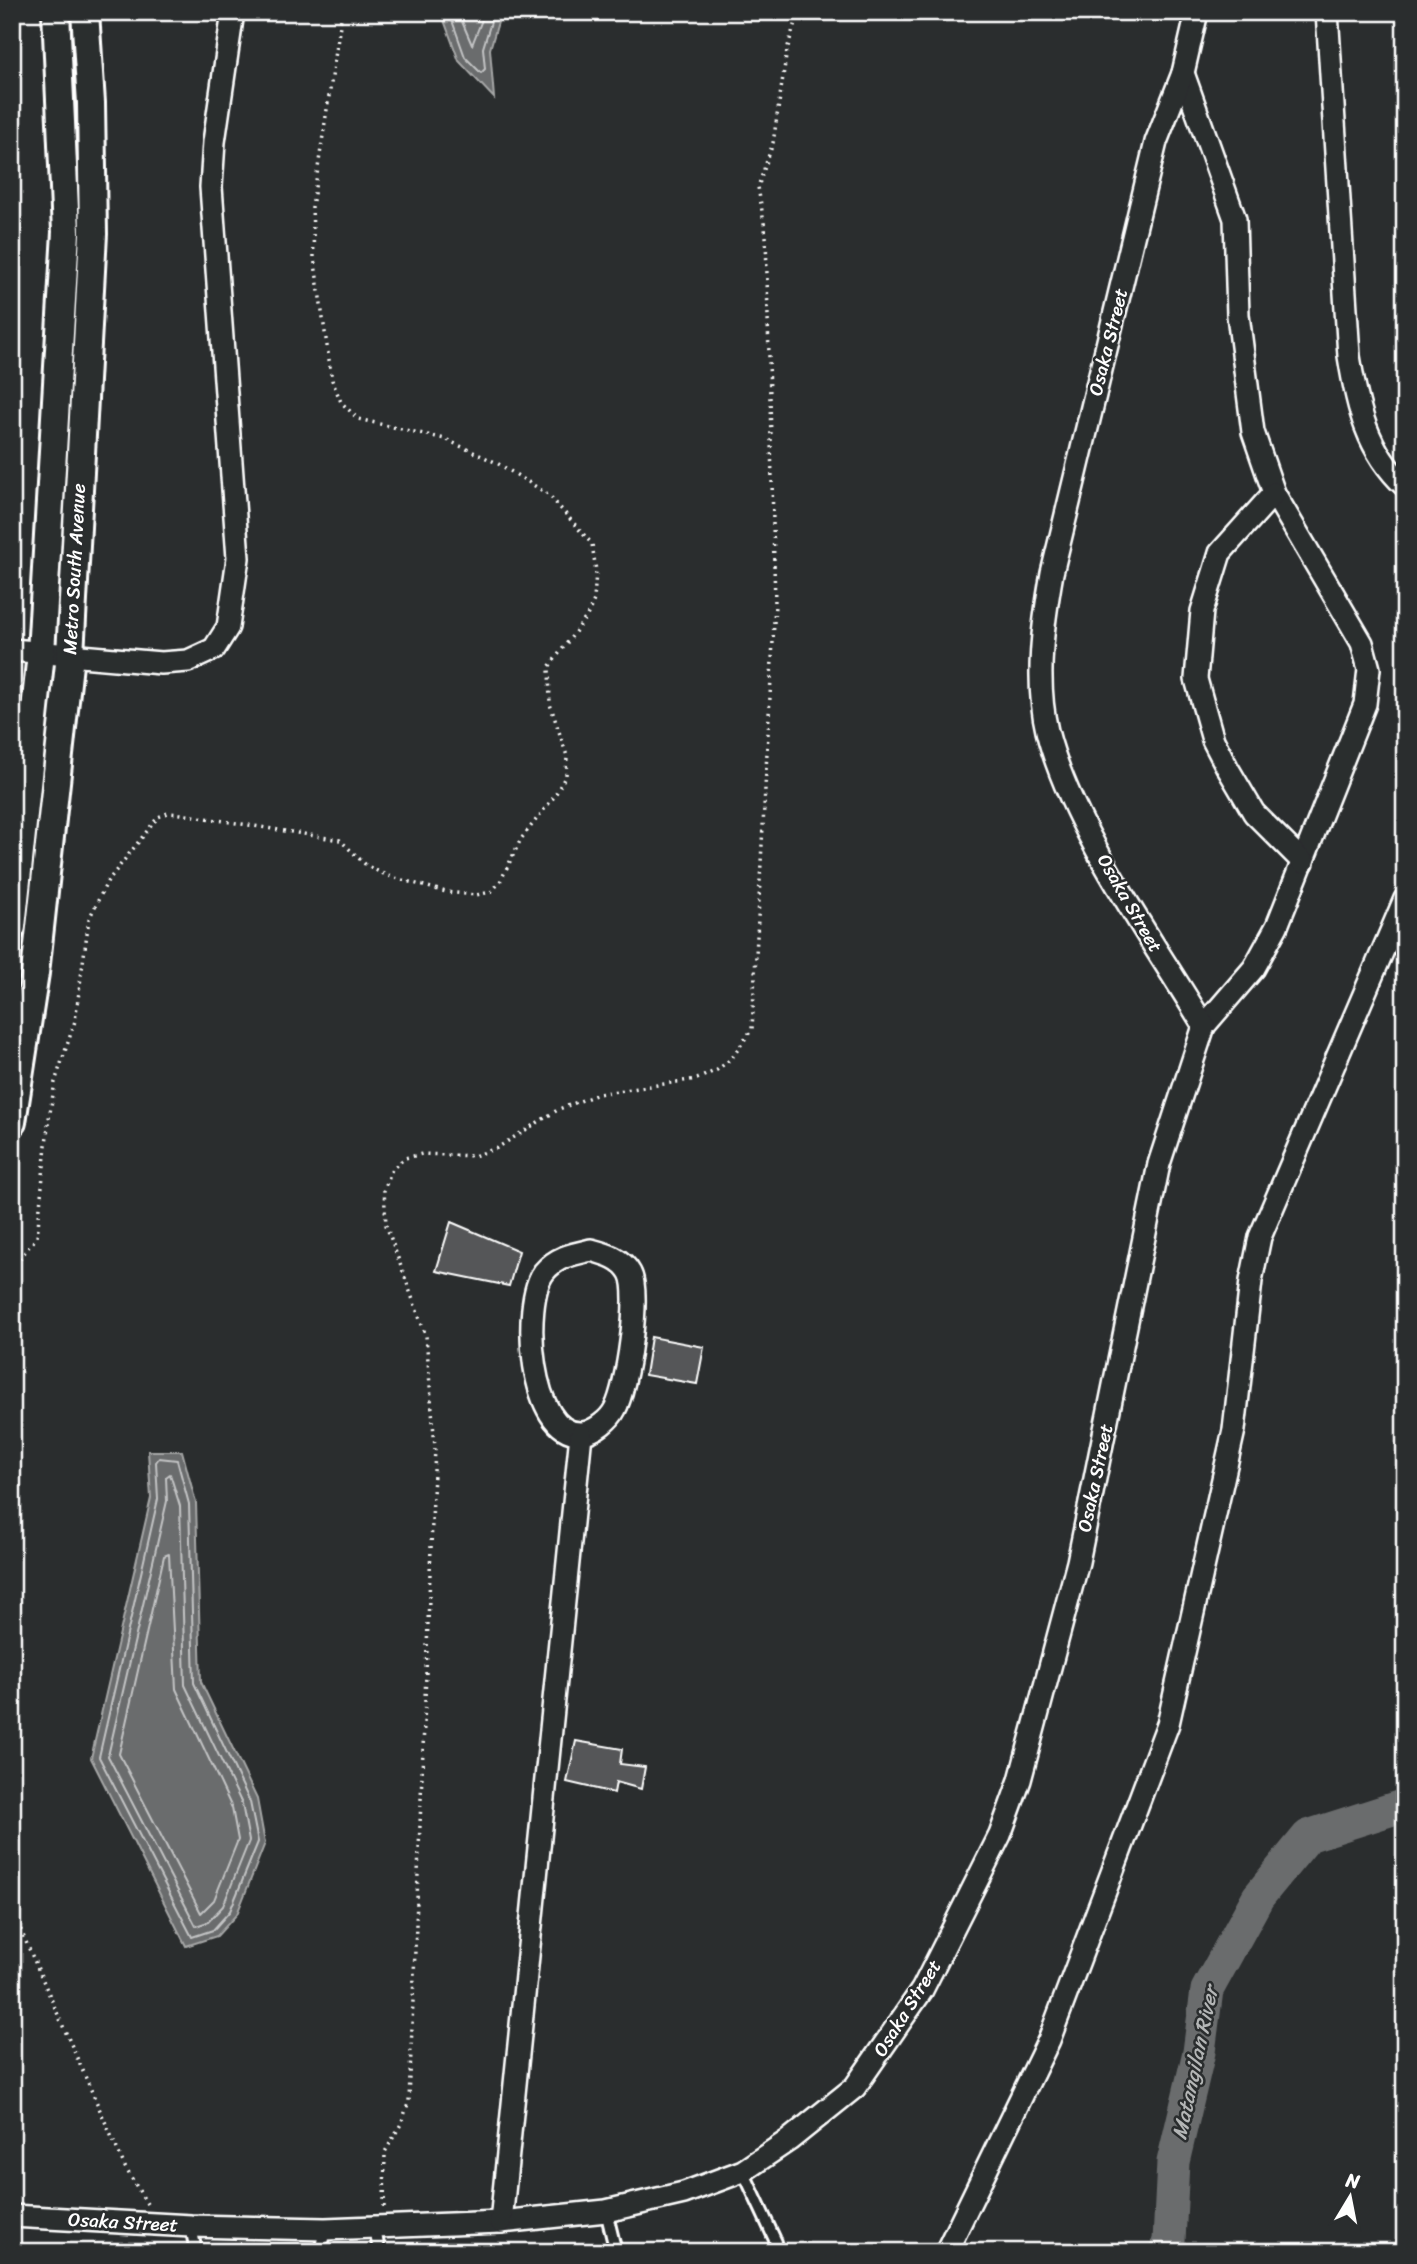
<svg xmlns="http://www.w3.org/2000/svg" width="1417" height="2264" font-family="Sriracha,sans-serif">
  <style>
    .water { fill: #6a6c6d; stroke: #a6a7a7; stroke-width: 2 }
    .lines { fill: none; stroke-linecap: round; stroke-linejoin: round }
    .shore { stroke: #c3c4c5; stroke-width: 2 }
    .river { stroke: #6a6c6d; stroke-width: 33 }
    .building { fill: #555758; stroke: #fff; stroke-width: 2 }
    .service-casing { stroke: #fff; stroke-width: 16 }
    .minor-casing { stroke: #fff; stroke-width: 26 }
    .tertiary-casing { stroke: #fff; stroke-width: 32 }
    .path { stroke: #fff; stroke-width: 3.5; stroke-dasharray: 2 5; stroke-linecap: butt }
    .service { stroke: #2a2d2e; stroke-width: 10 }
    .minor { stroke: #2a2d2e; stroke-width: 21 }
    .tertiary { stroke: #2a2d2e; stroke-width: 26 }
    .labels { text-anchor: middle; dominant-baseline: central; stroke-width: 5; stroke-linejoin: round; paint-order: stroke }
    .street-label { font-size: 19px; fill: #fff; stroke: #2a2d2e }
    .water-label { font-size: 21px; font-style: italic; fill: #b4b6b6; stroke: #2a2d2e }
  </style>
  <rect width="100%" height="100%" fill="#2a2d2e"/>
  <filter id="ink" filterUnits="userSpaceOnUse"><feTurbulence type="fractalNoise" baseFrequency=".0143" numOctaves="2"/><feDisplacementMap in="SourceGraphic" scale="14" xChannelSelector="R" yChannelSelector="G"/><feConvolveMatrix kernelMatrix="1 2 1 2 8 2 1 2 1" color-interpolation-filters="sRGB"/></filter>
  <g filter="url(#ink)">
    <g class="water">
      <path d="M 441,12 L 501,12 L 490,49 L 494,98 L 459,61 Z"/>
      <path d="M 148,1451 L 182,1451 L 196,1503 L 201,1682 L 257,1799 L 265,1843 L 237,1914 L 217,1936 L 186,1946 L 91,1758 L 151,1498 Z"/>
    </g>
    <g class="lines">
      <g class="shore">
        <path d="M 449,12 L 465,57 L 481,73 L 485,69 L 483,48 L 494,12"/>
        <path d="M 458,12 L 472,45 L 485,12"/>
        <path d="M 159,1458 L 177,1460 L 189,1504 L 194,1683 L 250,1802 L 258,1842 L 230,1911 L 213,1930 L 192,1937 L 99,1757 L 158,1499 L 156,1462 Z"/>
        <path d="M 170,1474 L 180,1506 L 185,1685 L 242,1804 L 249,1841 L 223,1906 L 208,1922 L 196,1926 L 108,1756 L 167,1501 L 166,1477 Z"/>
        <path d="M 169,1554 L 176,1689 L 232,1808 L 238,1840 L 214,1900 L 201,1913 L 119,1754 L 164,1556 Z"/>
      </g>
      <path class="river" d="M 1165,2252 L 1169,2241 L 1173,2162 L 1199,2052 L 1207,1990 L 1258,1897 L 1308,1836 L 1405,1805"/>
    </g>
    <g class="building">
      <path d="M 451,1222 L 519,1251 L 509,1286 L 436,1271 Z"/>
      <path d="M 651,1337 L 704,1347 L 697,1384 L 645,1375 Z"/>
      <path d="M 576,1741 L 622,1749 L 620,1764 L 645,1767 L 641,1789 L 616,1782 L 614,1793 L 567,1782 Z"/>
    </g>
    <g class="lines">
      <g class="service-casing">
        <g id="service">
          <path d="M 743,2171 L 776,2242 L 773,2252"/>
          <path d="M 606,2211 L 616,2252"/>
          <path d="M 191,2226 L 196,2252"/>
          <path d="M 375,2227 L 379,2252"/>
          <path d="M 320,2252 L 325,2229"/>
        </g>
      </g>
      <g class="minor-casing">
        <g id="minor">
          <path d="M 1327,12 L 1349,356 C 1357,406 1367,451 1405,486"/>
          <path d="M 1183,73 L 1235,219 L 1238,315 L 1253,432 L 1274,493 L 1362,643 L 1369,669 L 1365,704 L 1277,926 L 1254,968 L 1204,1026"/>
          <path d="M 1274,493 L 1220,553 L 1202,611 L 1196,679 L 1213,740 L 1227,767 L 1254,813 L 1303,862"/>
          <path d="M 12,650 L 161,663 L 188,661 L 214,649 L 228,627 L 238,558 L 211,187 L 214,142 L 233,12"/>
          <path d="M 591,1250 C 606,1254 622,1258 630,1273 C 641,1293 627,1388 615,1409 C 610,1419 595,1432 582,1433 C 529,1437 521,1302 544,1272 C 556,1257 573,1254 591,1250 Z"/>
          <path d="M 12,2216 L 191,2226 L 325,2229 L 501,2222 L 606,2211 L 684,2193 L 743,2171 L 789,2140 L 855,2087 L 922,1990 L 1000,1835 L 1020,1780 L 1078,1562 L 1159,1164 L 1204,1026 C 1153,941 1071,827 1047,731 C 1035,680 1043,624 1052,573 L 1156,142 L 1183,73 L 1197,12"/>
          <path d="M 501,2222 L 581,1434"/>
          <path d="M 946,2252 L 1049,2040 L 1168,1724 L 1234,1430 L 1251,1281 L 1260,1237 L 1405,899"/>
        </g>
      </g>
      <g class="tertiary-casing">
        <g id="tertiary">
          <path d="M 12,927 L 41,653 L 66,232 L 56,12"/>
          <path d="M 12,1122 L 35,973 L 70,655 L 93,234 L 91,103 L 85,12"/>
        </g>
      </g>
      <g class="path">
        <path d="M 12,1278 L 17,1262 L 37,1237 L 48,1125 L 55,1082 L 75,1021 L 89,919 L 107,882 L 158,817 L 168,813 L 181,814 L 340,840 L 367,866 L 388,876 L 446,892 L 476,895 L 491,892 L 500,882 L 521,839 L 554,797 L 566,775 L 567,756 L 550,704 L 549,667 L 587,616 L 594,600 L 596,571 L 592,544 L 548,494 L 497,463 L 445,439 L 358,419 L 341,402 L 332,380 L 314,257 L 312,207 L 342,12"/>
        <path d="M 12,1910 L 125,2167 L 147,2204"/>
        <path d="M 384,2207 L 385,2152 L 401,2124 L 409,2101 L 435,1447 L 426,1336 L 386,1225 L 384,1190 L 392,1169 L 405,1158 L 422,1154 L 474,1156 L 497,1148 L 559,1109 L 598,1094 L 697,1079 L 717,1070 L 732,1058 L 752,1029 L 775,604 L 766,235 L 758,187 L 773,143 L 787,50 L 798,12"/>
      </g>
      <use href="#service" class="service"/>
      <use href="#minor" class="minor"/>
      <use href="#tertiary" class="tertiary"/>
    </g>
  </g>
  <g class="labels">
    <g class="street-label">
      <text transform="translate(1108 342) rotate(-76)">Osaka Street</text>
      <text transform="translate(74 569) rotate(-87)">Metro South Avenue</text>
      <text transform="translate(1130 903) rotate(60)">Osaka Street</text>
      <text transform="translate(1095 1478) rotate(-78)">Osaka Street</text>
      <text transform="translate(907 2008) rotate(-58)">Osaka Street</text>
      <text transform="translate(123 2222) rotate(3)">Osaka Street</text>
    </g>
    <g class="water-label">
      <text transform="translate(1195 2063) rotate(-78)">Matangilan River</text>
    </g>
  </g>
  <rect width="1417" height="2264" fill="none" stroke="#2a2d2e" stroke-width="42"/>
  <rect x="21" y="21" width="1375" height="2222" fill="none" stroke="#fff" stroke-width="2.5" filter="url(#ink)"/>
  <g transform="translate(1350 2197) rotate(10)" stroke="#2a2d2e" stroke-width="5" paint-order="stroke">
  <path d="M0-5L12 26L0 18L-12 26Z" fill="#ffffff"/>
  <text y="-10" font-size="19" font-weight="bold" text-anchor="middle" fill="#ffffff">N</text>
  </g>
</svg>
